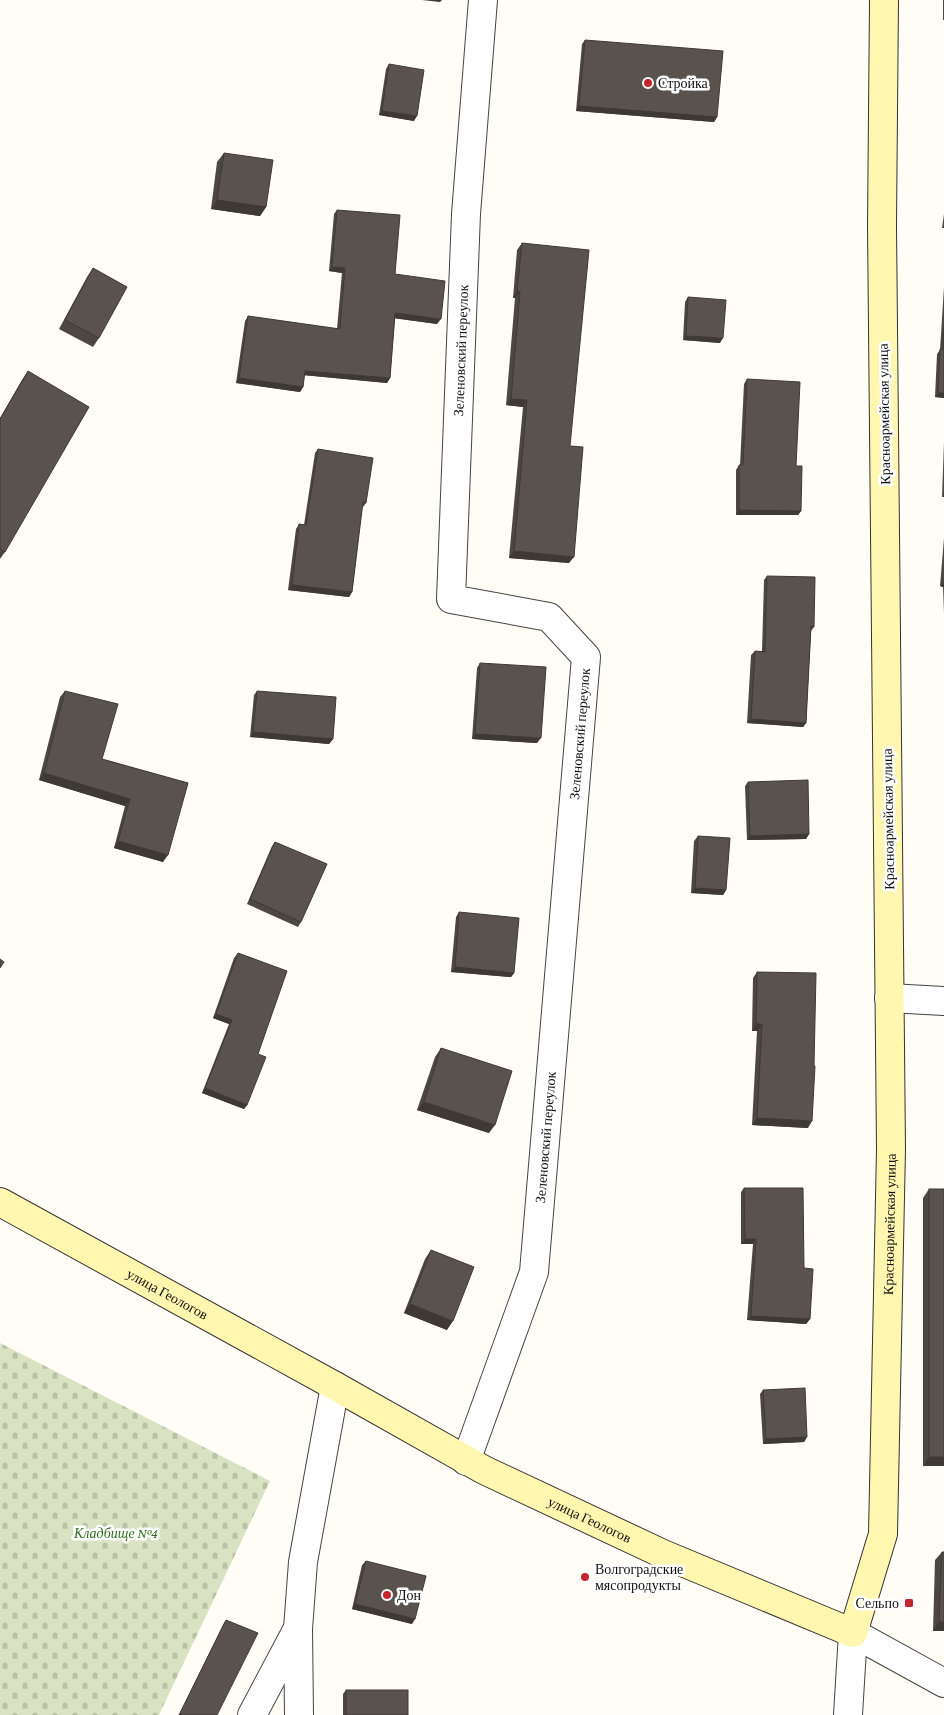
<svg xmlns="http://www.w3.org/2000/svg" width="944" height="1715" font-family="'Crimson Pro',serif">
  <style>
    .cemetery { fill: url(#cemetery-stones) }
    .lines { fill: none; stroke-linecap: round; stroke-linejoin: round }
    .street-casing { stroke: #444; stroke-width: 30 }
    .secondary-casing { stroke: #333; stroke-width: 30 }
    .street { stroke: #fff; stroke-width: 28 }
    .secondary { stroke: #fff6b0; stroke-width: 28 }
    .wall { fill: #4d4742 }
    .shaded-wall { fill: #3f3936 }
    .building { fill: #5a524d; stroke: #3f3936 }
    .poi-dot { fill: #c4262e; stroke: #fff; stroke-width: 2 }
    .labels { text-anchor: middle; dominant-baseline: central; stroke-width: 5; stroke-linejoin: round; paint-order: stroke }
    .poi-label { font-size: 14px; fill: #111; stroke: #fff; text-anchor: start }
    .street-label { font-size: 14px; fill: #111; stroke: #fff }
    .park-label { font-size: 14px; font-style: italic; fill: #2f6b1f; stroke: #fff }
  </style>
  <defs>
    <pattern id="cemetery-stones" width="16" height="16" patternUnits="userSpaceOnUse" patternTransform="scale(1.25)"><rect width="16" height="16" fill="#d9e3c4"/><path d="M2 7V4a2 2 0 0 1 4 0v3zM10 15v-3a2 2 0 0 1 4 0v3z" fill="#b9c2a7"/></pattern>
  </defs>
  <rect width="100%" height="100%" fill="#fffdf5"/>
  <path class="cemetery" d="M 0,1343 L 270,1481 L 159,1715 L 0,1715 Z"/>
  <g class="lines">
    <g class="street-casing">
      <g id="street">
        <path d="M 889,998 L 944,1001"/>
        <path id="s1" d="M 466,1461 L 534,1272 L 586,657 L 549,617 L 451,599 L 466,214 L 483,0"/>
        <path d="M 252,1715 L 297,1630"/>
        <path d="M 299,1715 L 298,1629 L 303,1562 L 335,1386"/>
        <path d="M 848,1715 L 853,1633 L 944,1683"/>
      </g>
    </g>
    <g class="secondary-casing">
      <g id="secondary">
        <path id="s2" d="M 0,1202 L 335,1386 L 484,1470 L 663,1554 L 853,1633 L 883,1534 L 891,1149 L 882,225 L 884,0"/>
      </g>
    </g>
    <use href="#street" class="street"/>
    <use href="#secondary" class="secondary"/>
  </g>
  <g class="wall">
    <rect x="943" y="0" width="1" height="20"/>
    <path d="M 585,40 L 717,117 L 714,122 L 576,111 L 582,44 Z"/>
    <path d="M 389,64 L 414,121 L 379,115 L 386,69 Z"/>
    <path d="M 224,153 L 266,207 L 260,216 L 211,209 L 217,162 Z"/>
    <path d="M 337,210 L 395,274 L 437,324 L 395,318 L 390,378 L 387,383 L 304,375 L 303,387 L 300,392 L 236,383 L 245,321 L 248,316 L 337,329 L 342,273 L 329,271 L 334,214 Z"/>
    <path d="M 944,214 L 944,228 L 942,228 Z"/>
    <path d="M 522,243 L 570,446 L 569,563 L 509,558 L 523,407 L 506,405 L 515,298 L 513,298 L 517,250 Z"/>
    <path d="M 93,268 L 99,338 L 93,347 L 59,329 L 87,277 Z"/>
    <path d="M 944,287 L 944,398 L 935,397 L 937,354 L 940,350 Z"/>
    <path d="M 688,297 L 720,343 L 683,340 L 685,302 Z"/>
    <path d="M 28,371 L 5,552 L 0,559 L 0,418 L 22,380 Z"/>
    <path d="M 747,379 L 796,466 L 801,511 L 798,515 L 736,515 L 736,470 L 739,465 L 740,465 L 744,384 Z"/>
    <path d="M 944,442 L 944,497 L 942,497 Z"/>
    <path d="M 318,449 L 366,503 L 363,507 L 362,507 L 352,592 L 349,597 L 288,590 L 296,529 L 299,524 L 304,525 L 315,453 Z"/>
    <path d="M 944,538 L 944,613 L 943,587 L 940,586 Z"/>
    <path d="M 767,576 L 814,627 L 811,631 L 806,723 L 803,727 L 747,723 L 751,655 L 755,651 L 762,651 L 764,580 Z"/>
    <path d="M 480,663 L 537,743 L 472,739 L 477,668 Z"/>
    <path d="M 65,691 L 102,759 L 188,783 L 163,862 L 114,848 L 125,806 L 39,780 L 60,697 Z"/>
    <path d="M 257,691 L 333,739 L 329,744 L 250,737 L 254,695 Z"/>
    <path d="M 748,782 L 809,834 L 806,839 L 747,840 L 745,786 Z"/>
    <path d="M 698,836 L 726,890 L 723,895 L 691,893 L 694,841 Z"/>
    <path d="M 275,842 L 301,922 L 298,927 L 247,904 L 272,846 Z"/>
    <path d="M 459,912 L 514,973 L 511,977 L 451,972 L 456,917 Z"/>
    <path d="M 238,953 L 258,1054 L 247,1105 L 244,1109 L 202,1093 L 229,1024 L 213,1018 L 234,958 Z"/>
    <path d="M 757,972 L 808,1128 L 752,1125 L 757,1031 L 752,1031 L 753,978 Z"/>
    <path d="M 441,1048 L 489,1133 L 417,1110 L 435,1057 Z"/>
    <path d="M 744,1188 L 804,1268 L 810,1319 L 806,1324 L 747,1320 L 753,1244 L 741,1244 L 741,1192 Z"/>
    <path d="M 929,1189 L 944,1466 L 923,1466 L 923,1198 Z"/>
    <path d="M 431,1250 L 447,1330 L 404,1313 L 425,1259 Z"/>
    <path d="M 763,1390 L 807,1437 L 804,1442 L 763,1444 L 760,1394 Z"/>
    <path d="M 942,1552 L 944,1631 L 933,1631 L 935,1560 Z"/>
    <path d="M 366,1561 L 412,1624 L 352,1609 L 362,1565 Z"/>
    <path d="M 226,1620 L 217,1715 L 179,1715 L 223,1625 Z"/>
    <path d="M 346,1690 L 408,1715 L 343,1715 L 343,1694 Z"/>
  </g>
  <g class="shaded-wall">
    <path d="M 422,0 L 442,0 L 440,2 Z"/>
    <path d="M 579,106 L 717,117 L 714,122 L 576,111 Z"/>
    <path d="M 382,111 L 417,116 L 414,121 L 379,115 Z"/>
    <path d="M 217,200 L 266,207 L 260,216 L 211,209 Z"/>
    <path d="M 332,267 L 345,268 L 342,273 L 329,271 Z"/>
    <path d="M 517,291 L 520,292 L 515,298 L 513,298 Z"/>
    <path d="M 395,313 L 441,319 L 437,324 L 392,318 Z"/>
    <path d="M 686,336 L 723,338 L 720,343 L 683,340 Z"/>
    <path d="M 305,371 L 390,378 L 387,383 L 302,375 Z"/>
    <path d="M 239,378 L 303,387 L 300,392 L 236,383 Z"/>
    <path d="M 938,393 L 944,393 L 944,398 L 935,397 Z"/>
    <path d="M 511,399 L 527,400 L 523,407 L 506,405 Z"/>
    <path d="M 739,510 L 801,511 L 798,515 L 736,515 Z"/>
    <path d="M 514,551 L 574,557 L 569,563 L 509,558 Z"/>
    <path d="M 944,582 L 944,585 L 943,587 L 940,586 Z"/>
    <path d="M 292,585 L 352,592 L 349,597 L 288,590 Z"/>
    <path d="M 751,719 L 806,723 L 803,727 L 747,723 Z"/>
    <path d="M 253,732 L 333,739 L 329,744 L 250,737 Z"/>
    <path d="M 475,734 L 541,738 L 537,743 L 472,739 Z"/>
    <path d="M 44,773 L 130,799 L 125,806 L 39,780 Z"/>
    <path d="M 809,834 L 806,839 L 747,840 L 750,836 Z"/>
    <path d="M 118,841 L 168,855 L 163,862 L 114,848 Z"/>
    <path d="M 695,888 L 726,890 L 723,895 L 691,893 Z"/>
    <path d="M 455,967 L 514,973 L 511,977 L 451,972 Z"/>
    <path d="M 216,1014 L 232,1020 L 229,1024 L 213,1018 Z"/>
    <path d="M 756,1024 L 762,1024 L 757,1031 L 752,1031 Z"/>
    <path d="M 205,1088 L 247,1105 L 244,1109 L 202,1093 Z"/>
    <path d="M 424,1102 L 495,1125 L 489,1133 L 417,1110 Z"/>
    <path d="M 757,1118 L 812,1121 L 808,1128 L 752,1125 Z"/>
    <path d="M 745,1239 L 756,1239 L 753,1244 L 741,1244 Z"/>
    <path d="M 410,1304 L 453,1321 L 447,1330 L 404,1313 Z"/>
    <path d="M 751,1316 L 810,1319 L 806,1324 L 747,1320 Z"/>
    <path d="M 807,1437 L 804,1442 L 763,1444 L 766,1439 Z"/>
    <path d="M 929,1457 L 944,1457 L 944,1466 L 923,1466 Z"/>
    <path d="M 355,1604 L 415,1619 L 412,1624 L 352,1609 Z"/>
    <path d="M 939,1622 L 944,1622 L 944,1631 L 933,1631 Z"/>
  </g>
  <g class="building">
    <path d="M 585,40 L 723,51 L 717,117 L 579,106 Z"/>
    <path d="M 389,64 L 424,70 L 417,116 L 382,111 Z"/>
    <path d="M 224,153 L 273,160 L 266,207 L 217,200 Z"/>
    <path d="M 337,210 L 400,215 L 395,274 L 445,281 L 441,319 L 395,313 L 390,378 L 305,371 L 303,387 L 239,378 L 248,316 L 340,329 L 345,268 L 332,267 Z"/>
    <path d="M 522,243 L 589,250 L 570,446 L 583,447 L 574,557 L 514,551 L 527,400 L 511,399 L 520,292 L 517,291 Z"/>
    <path d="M 93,268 L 127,287 L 99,338 L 65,320 Z"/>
    <path d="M 688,297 L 726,300 L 723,338 L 686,336 Z"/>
    <path d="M 944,327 L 944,393 L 938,393 L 940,349 L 943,349 Z"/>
    <path d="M 28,371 L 89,407 L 5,552 L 0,549 L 0,419 Z"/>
    <path d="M 747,379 L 800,382 L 796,466 L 802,466 L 801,511 L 739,510 L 739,465 L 743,465 Z"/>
    <path d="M 318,449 L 373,458 L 366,503 L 363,502 L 352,592 L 292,585 L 299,524 L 306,525 Z"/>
    <path d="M 767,576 L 815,577 L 814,627 L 811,626 L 806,723 L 751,719 L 755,651 L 765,652 Z"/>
    <path d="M 480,663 L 546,667 L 541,738 L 475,734 Z"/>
    <path d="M 65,691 L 118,704 L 102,759 L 188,783 L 168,855 L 118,841 L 130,799 L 44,773 Z"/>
    <path d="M 257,691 L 336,697 L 333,739 L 253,732 Z"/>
    <path d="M 808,780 L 809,834 L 750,836 L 748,782 Z"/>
    <path d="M 698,836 L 730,838 L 726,890 L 695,888 Z"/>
    <path d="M 275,842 L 327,864 L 301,922 L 250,899 Z"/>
    <path d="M 459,912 L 519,918 L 514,973 L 455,967 Z"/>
    <path d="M 238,953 L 287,971 L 258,1054 L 266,1057 L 247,1105 L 205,1088 L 232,1020 L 216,1014 Z"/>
    <path d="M 0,959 L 4,962 L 0,968 Z"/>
    <path d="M 757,972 L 816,973 L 814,1066 L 815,1066 L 812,1121 L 757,1118 L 762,1024 L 756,1024 Z"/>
    <path d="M 441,1048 L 512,1071 L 495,1125 L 424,1102 Z"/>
    <path d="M 744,1188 L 803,1188 L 804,1268 L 813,1269 L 810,1319 L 751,1316 L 756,1239 L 745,1239 Z"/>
    <rect x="929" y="1189" width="15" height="268"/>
    <path d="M 431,1250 L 474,1267 L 453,1321 L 410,1304 Z"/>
    <path d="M 805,1388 L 807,1437 L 766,1439 L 763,1390 Z"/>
    <path d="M 942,1552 L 944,1552 L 944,1622 L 939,1622 Z"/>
    <path d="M 366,1561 L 426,1576 L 415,1619 L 355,1604 Z"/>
    <path d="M 226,1620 L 258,1633 L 217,1715 L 179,1715 Z"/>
    <rect x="346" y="1690" width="62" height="25"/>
  </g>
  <g class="poi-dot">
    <circle cx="648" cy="83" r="5"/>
    <circle cx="585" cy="1577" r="5"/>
    <circle cx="387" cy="1595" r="5"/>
    <rect x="904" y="1598" width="10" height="10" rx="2.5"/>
  </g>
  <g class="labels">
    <g class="poi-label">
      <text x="658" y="83">Стройка</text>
      <text x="595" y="1569">Волгоградские<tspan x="595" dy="16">мясопродукты</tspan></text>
      <text x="397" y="1595">Дон</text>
      <text x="899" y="1603" text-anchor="end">Сельпо</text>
    </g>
    <g class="street-label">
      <text stroke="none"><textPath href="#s1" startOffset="1221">Зеленовский переулок</textPath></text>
      <text transform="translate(884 414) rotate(-91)">Красноармейская улица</text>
      <text stroke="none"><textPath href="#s1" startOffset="741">Зеленовский переулок</textPath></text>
      <text transform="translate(888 819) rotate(-91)">Красноармейская улица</text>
      <text stroke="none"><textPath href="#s1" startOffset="336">Зеленовский переулок</textPath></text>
      <text stroke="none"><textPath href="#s2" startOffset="1370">Красноармейская улица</textPath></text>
      <text stroke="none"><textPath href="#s2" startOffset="191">улица Геологов</textPath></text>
      <text stroke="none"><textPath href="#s2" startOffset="670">улица Геологов</textPath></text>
    </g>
    <g class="park-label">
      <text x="116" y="1533">Кладбище №4</text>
    </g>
  </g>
</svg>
